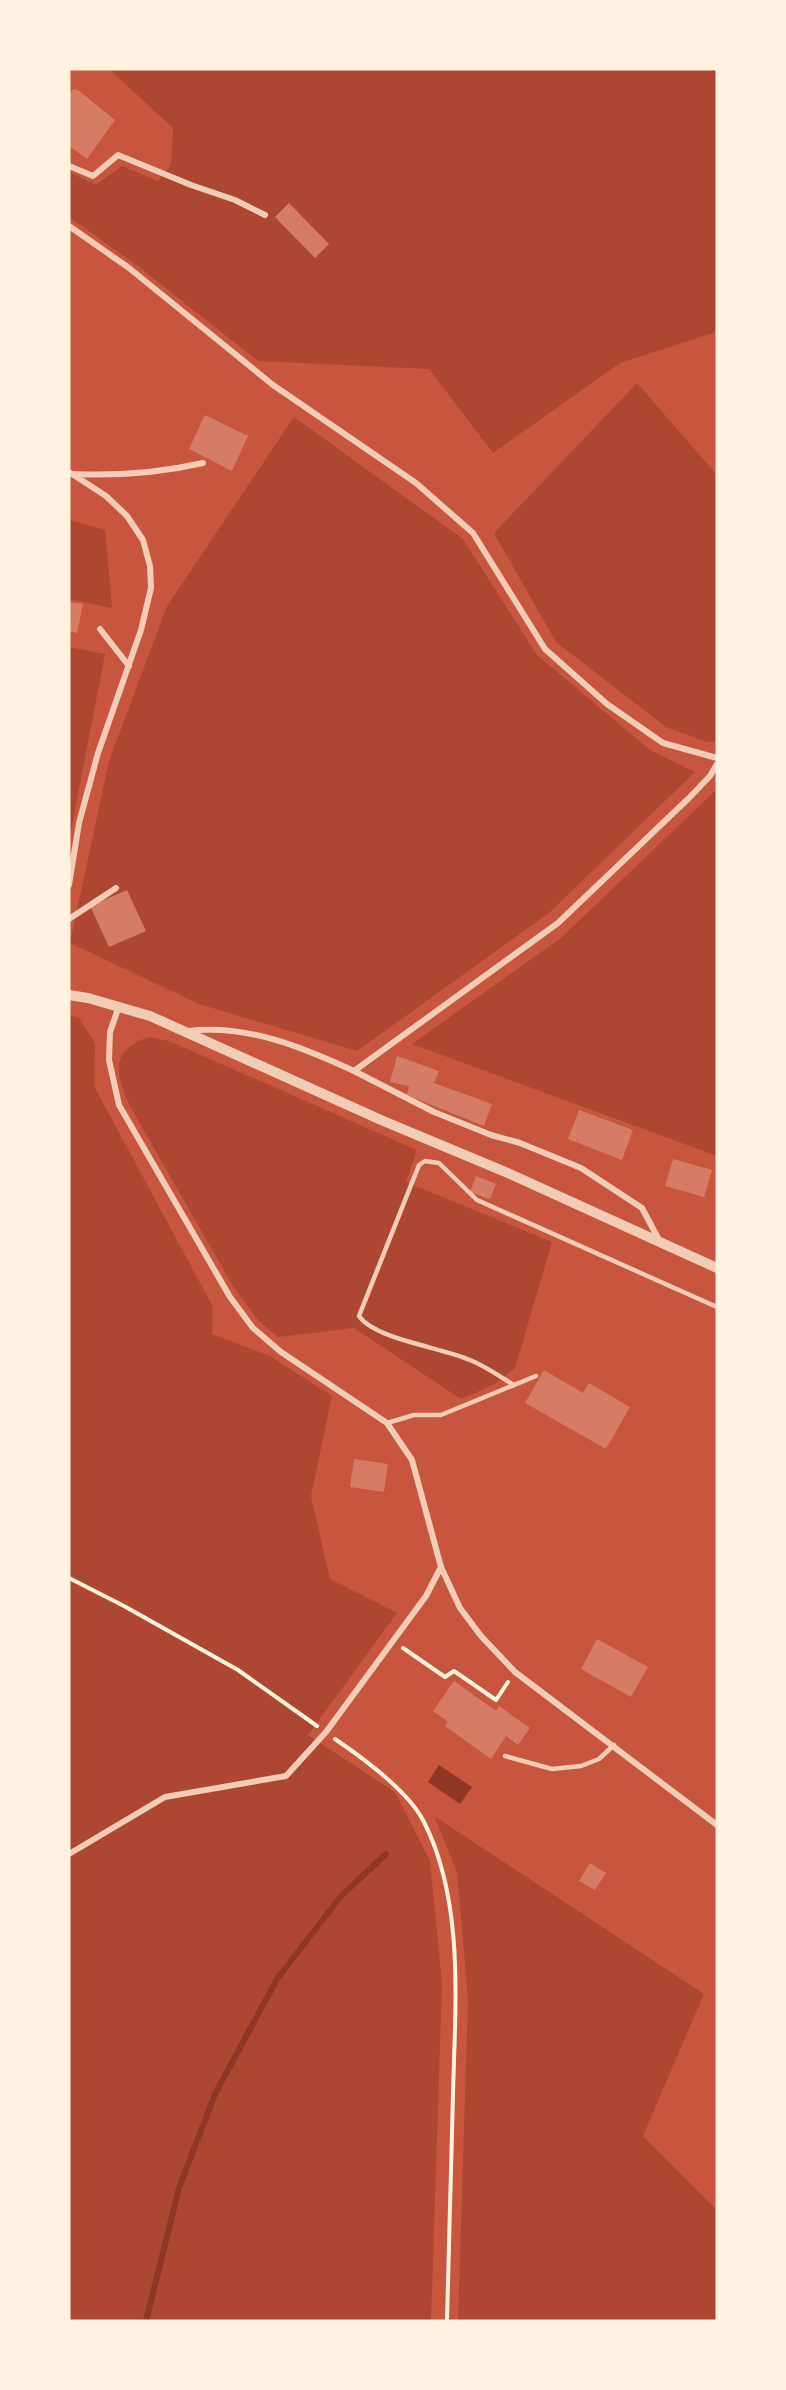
<svg xmlns="http://www.w3.org/2000/svg" width="786" height="2390" font-family="'Alegreya Sans',sans-serif">
  <style>
    .green { fill: #ae4732 }
    .water { fill: #8f3625 }
    .lines { fill: none; stroke-linecap: round; stroke-linejoin: round }
    .stream { stroke: #8f3625; stroke-width: 6 }
    .building { fill: #d67c66 }
    .path { stroke: #fff3e0; stroke-width: 4 }
    .service { stroke: #f1ccb7; stroke-width: 4.5 }
    .minor { stroke: #f1ccb7; stroke-width: 6 }
    .tertiary { stroke: #f1ccb7; stroke-width: 10 }
  </style>
  <rect width="100%" height="100%" fill="#c8553d"/>
  <g class="green">
    <path d="M 109,69 L 717,69 L 717,326 L 713,333 L 620,363 L 493,453 L 429,369 L 258,361 L 139,267 L 69,217 L 69,172 L 96,185 L 122,166 L 158,181 L 171,165 L 173,128 Z"/>
    <path d="M 637,383 L 717,475 L 717,742 L 707,742 L 666,727 L 556,642 L 494,533 Z"/>
    <path d="M 294,417 L 463,539 L 537,655 L 650,750 L 695,772 L 549,913 L 357,1051 L 199,1004 L 70,943 L 109,761 L 167,606 Z"/>
    <path d="M 69,520 L 105,530 L 112,608 L 69,599 Z"/>
    <path d="M 69,647 L 105,654 L 69,841 Z"/>
    <path d="M 717,789 L 717,1156 L 412,1044 L 561,938 Z"/>
    <path d="M 69,1015 L 79,1018 L 95,1043 L 94,1086 L 213,1307 L 212,1334 L 270,1356 L 332,1396 L 311,1496 L 330,1579 L 397,1613 L 308,1735 L 395,1792 L 430,1861 L 442,1984 L 431,2321 L 69,2321 Z"/>
    <path d="M 149,1037 L 169,1041 L 417,1150 L 406,1182 L 552,1242 L 515,1368 L 495,1384 L 461,1399 L 354,1328 L 278,1337 L 258,1320 L 233,1286 L 130,1106 C 116,1074 108,1051 149,1037 Z"/>
    <path d="M 434,1816 L 704,1994 L 643,2136 L 717,2210 L 717,2321 L 458,2321 L 468,1999 L 457,1872 Z"/>
  </g>
  <path class="water" d="M 439,1765 L 472,1787 L 460,1804 L 428,1782 Z"/>
  <g class="lines">
    <path class="stream" d="M 146,2321 L 179,2188 L 215,2094 L 277,1979 L 341,1896 L 386,1854"/>
  </g>
  <g class="building">
    <path d="M 73,89 L 78,90 L 115,120 L 87,159 L 69,146 L 69,95 Z"/>
    <path d="M 289,203 L 329,244 L 315,258 L 275,217 Z"/>
    <path d="M 205,415 L 248,436 L 232,471 L 189,449 Z"/>
    <path d="M 69,602 L 83,604 L 77,633 L 69,631 Z"/>
    <path d="M 127,890 L 146,931 L 109,947 L 90,906 Z"/>
    <path d="M 397,1056 L 439,1071 L 434,1083 L 492,1104 L 484,1126 L 407,1095 L 409,1086 L 390,1082 Z"/>
    <path d="M 579,1110 L 633,1130 L 622,1160 L 568,1139 Z"/>
    <path d="M 673,1159 L 712,1170 L 704,1197 L 665,1186 Z"/>
    <path d="M 476,1176 L 496,1184 L 490,1199 L 470,1192 Z"/>
    <path d="M 544,1370 L 583,1393 L 589,1383 L 630,1407 L 606,1449 L 525,1403 Z"/>
    <path d="M 354,1459 L 388,1464 L 384,1492 L 350,1487 Z"/>
    <path d="M 597,1639 L 648,1667 L 631,1697 L 581,1669 Z"/>
    <path d="M 454,1681 L 496,1711 L 499,1706 L 530,1728 L 518,1745 L 506,1736 L 491,1759 L 445,1726 L 448,1722 L 433,1711 Z"/>
    <path d="M 590,1863 L 606,1873 L 595,1890 L 579,1881 Z"/>
  </g>
  <g class="lines">
    <g class="path">
      <path d="M 69,1578 L 124,1606 L 238,1670 L 317,1726"/>
      <path d="M 403,1648 L 445,1677 L 454,1671 L 496,1700 L 508,1682"/>
      <path d="M 335,1739 C 363,1758 409,1792 424,1822 C 465,1903 455,2006 453,2094 C 451,2170 449,2245 447,2321"/>
    </g>
    <g class="service">
      <path d="M 514,1385 C 499,1376 485,1366 470,1360 C 441,1347 376,1340 359,1316 L 419,1165 L 425,1161 L 439,1163 L 477,1200 L 717,1307"/>
      <path d="M 387,1423 L 414,1415 L 441,1415 L 536,1376"/>
      <path d="M 505,1756 L 552,1769 L 581,1766 L 599,1759 L 614,1745"/>
    </g>
    <g class="minor">
      <path d="M 69,166 L 93,176 L 118,155 L 191,185 L 235,200 L 265,215"/>
      <path d="M 69,226 L 129,268 L 273,385 L 416,483 L 473,533 L 545,649 L 607,704 L 663,743 L 717,758"/>
      <path d="M 69,472 L 106,496 L 127,516 L 143,540 L 150,566 L 151,588 L 141,630 L 98,753 L 79,823 L 69,885"/>
      <path d="M 72,474 C 117,476 159,473 203,463"/>
      <path d="M 100,629 L 129,666"/>
      <path d="M 69,919 L 116,888"/>
      <path d="M 119,1006 L 110,1032 L 109,1060 L 119,1105 L 230,1297 L 253,1328 L 281,1352 L 387,1423 L 412,1460 L 441,1567 L 460,1608 L 481,1636 L 515,1672 L 717,1825"/>
      <path d="M 188,1031 C 247,1024 302,1047 354,1071"/>
      <path d="M 659,1240 L 642,1208 L 581,1168 L 520,1143 L 491,1135 L 434,1112 L 354,1071 L 558,923 L 689,798 L 710,776 L 717,764"/>
      <path d="M 69,1854 L 165,1797 L 286,1776 L 326,1732 L 426,1596 L 441,1567"/>
    </g>
    <path class="tertiary" d="M 69,995 L 88,998 L 150,1016 L 381,1120 L 510,1174 L 717,1268"/>
  </g>
  <rect width="786" height="2390" fill="none" stroke="#fff3e0" stroke-width="141"/>
</svg>
